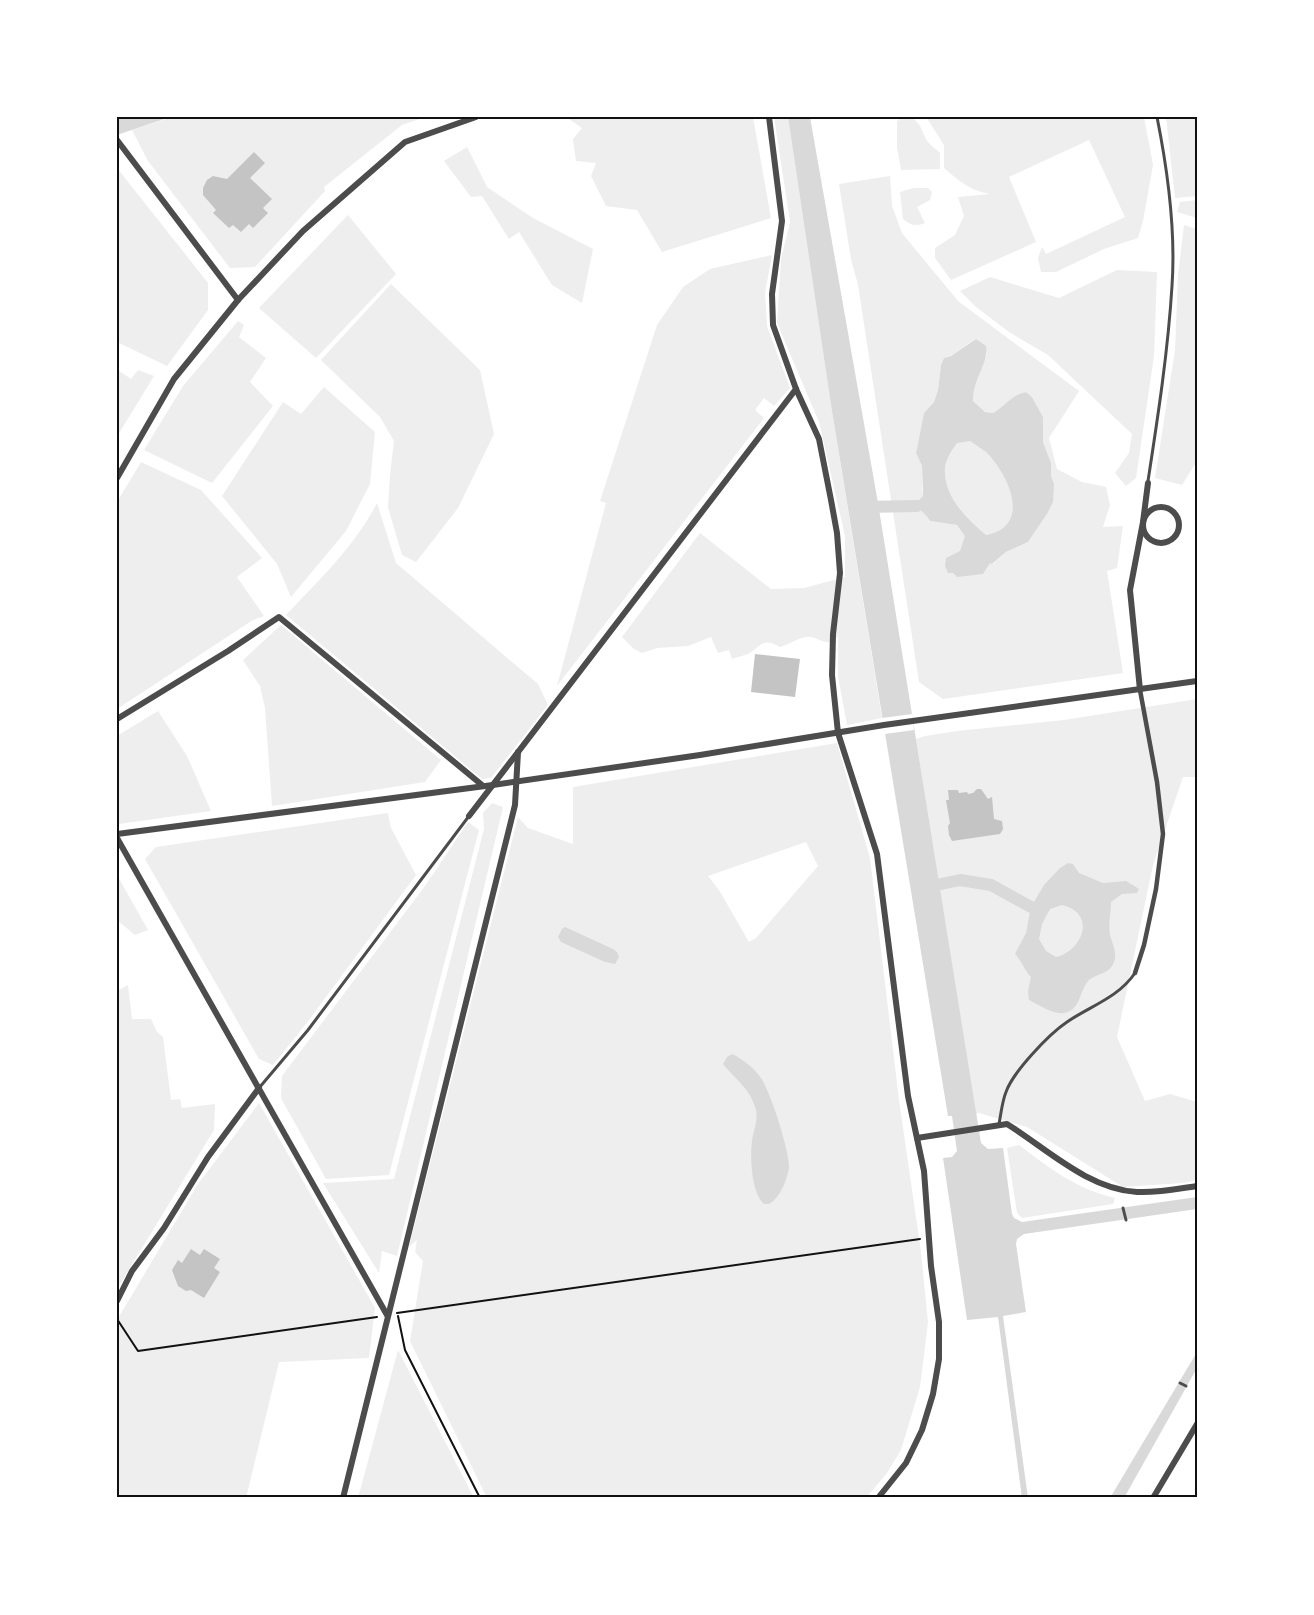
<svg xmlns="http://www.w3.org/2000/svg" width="1314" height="1615" font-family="'Golos Text',sans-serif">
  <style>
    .green { fill: #eee; fill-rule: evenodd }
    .water { fill: #d9d9d9; fill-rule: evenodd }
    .pier { fill: #fff }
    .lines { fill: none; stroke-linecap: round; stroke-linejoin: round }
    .canal { stroke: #d9d9d9; stroke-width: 12 }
    .building { fill: #c4c4c4 }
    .path { stroke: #111; stroke-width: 2 }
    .service { stroke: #4c4c4c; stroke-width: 3 }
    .pedestrian { stroke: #4c4c4c; stroke-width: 4.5 }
    .minor { stroke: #4c4c4c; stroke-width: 6 }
    .neatline { fill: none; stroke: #111; stroke-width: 2 }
  </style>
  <rect width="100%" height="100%" fill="#fff"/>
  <g class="green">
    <path d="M 172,117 L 425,117 L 402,125 L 324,187 L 325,191 L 255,267 L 230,268 L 148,161 L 132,130 Z"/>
    <path d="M 566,117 L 753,117 L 771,218 L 662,252 L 637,210 L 606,206 L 591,176 L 596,163 L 576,161 L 573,139 L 582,128 Z"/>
    <path d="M 774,117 L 788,117 L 831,405 L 882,718 L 847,725 L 838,676 L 838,636 L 833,642 C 823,644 817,637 809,637 C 799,637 790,644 780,647 C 762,637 762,646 748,654 C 743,656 737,657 732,659 L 729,650 L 718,653 L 711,637 L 688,646 L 657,648 L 642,653 L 634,649 L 622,637 L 700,533 L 771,589 L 804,588 L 845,577 L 845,536 L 819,422 L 777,323 L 781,259 L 790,222 Z"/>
    <path d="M 901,117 C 922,117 919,128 928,142 C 931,146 936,149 940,153 L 940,169 L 901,170 L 897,147 L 897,122 Z"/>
    <path d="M 926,117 L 1144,117 L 1153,165 L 1143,221 L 1138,238 L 1104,249 L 1056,272 L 1041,272 L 1038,258 L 1042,247 L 1046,254 L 1125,217 L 1089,140 L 1009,177 L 1036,242 L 951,280 L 935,258 L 935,248 L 955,235 L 964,216 L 958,197 L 990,194 C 971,191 959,181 944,168 L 944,145 Z"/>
    <path d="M 1166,117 L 1197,117 L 1197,196 L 1175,198 Z"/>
    <path d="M 467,147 L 487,187 L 533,218 L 593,249 L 582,303 L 552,285 L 519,232 L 509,239 L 482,196 L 471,197 L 444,161 Z"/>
    <path d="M 117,168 L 208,283 L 208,310 L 167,366 L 117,342 Z"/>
    <path d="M 890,176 L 892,206 L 902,233 L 958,301 L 1079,391 L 1049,438 L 1057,469 L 1082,482 L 1106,487 L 1110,505 L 1103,527 L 1123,526 L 1117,568 L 1107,571 L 1123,673 L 943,699 L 919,682 L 858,285 L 851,259 L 839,184 ZM 976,339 L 987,354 L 973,389 L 973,401 L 985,412 L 993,413 C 1005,406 1011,395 1026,392 L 1032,397 L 1043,417 L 1043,442 L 1051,463 L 1051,476 L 1054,484 L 1047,514 L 1028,542 L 1006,552 L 993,564 L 960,551 L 966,536 L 957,525 L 930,521 L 922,491 L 922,466 L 916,453 L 924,413 L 934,402 L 938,390 L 941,365 L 944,358 C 954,356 966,344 976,339 Z"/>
    <path d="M 914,188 L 928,188 L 932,192 L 930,200 L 917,207 L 925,223 C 916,227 910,225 903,219 L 900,192 Z"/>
    <path d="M 1197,200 L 1197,218 L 1177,212 L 1180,202 Z"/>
    <path d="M 348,215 L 396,274 L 316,358 L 259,308 Z"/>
    <path d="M 1184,225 L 1197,229 L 1197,461 L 1182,485 L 1155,478 L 1175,350 L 1178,275 Z"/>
    <path d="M 772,255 L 765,293 L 767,326 L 790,388 L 774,406 L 764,398 L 755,410 L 764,418 L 557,686 L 606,503 L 600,501 L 657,325 L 683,287 L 710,269 Z"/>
    <path d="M 1117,270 L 1157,272 L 1154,356 L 1136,478 L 1126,486 L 1115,473 L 1129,453 L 1132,434 L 1048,355 L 1009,332 L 976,307 L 960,291 L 990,277 L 1059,298 Z"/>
    <path d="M 391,284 L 480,370 L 494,434 L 458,508 L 416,562 L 402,555 L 388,507 L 390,475 L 394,441 L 380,417 L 321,360 Z"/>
    <path d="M 238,321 L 244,325 L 239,337 L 266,358 L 250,382 L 273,406 L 212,483 L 144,450 L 183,386 Z"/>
    <path d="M 118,370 L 131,379 L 138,370 L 154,376 L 118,435 Z"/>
    <path d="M 324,387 L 375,432 L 370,484 L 346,531 L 291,597 L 277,564 L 222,496 L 283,402 L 301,414 Z"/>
    <path d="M 970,441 C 975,445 982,448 986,452 C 1008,474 1033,526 986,535 C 967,519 943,496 945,468 C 946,459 952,450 957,442 Z"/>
    <path d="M 141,462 L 201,490 L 262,558 L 237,577 L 264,616 L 253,620 L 117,709 L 117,502 Z"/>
    <path d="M 377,503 L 396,563 L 538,684 L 548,705 L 491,778 L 482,779 L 286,615 C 319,580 355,546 377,503 Z"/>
    <path d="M 281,625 L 441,760 L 425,782 L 272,806 L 265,708 L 260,686 L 243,660 Z"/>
    <path d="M 1197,699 L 1197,777 L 1183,777 L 1153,865 L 1117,1037 L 1145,1101 L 1170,1094 L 1197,1102 L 1197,1180 L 1183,1183 L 1123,1187 L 1027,1127 L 979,1113 L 976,1114 L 916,739 L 925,736 L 957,731 L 1064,720 Z"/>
    <path d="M 158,711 L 187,756 L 211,811 L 119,824 L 117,821 L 117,736 Z"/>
    <path d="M 837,743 L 870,858 L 899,1100 L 921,1252 L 928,1322 L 920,1387 L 901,1450 L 887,1473 L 866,1498 L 487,1498 L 410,1341 L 423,1261 L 415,1252 L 417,1240 L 409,1247 L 518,817 L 528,828 L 573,844 L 573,787 ZM 806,842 L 818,866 L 756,938 L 749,942 L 719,890 L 708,876 Z"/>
    <path d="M 492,803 L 503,807 L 397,1256 L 382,1251 L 379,1273 L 323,1183 L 394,1179 L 484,829 L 483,813 Z"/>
    <path d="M 388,813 L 391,828 L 416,875 L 309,1020 L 273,1065 L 259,1059 L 145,859 L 156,847 Z"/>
    <path d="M 468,822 L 479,830 L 389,1175 L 326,1179 L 281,1098 L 282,1076 L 425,886 Z"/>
    <path d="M 117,875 L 148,930 L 135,935 L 117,920 Z"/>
    <path d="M 128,985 L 132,1019 L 151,1019 L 157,1032 L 163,1037 L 171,1100 L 180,1099 L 182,1108 L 215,1104 L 214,1130 L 117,1289 L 117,991 Z"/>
    <path d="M 259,1103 L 375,1308 L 369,1358 L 279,1362 L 246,1498 L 117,1498 L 117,1320 L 198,1184 Z"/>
    <path d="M 1019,1145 C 1049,1168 1078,1190 1115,1198 L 1113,1204 L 1022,1218 L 1017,1213 L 1007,1148 Z"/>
    <path d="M 398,1350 L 474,1498 L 358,1498 Z"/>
  </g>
  <g class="water">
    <path d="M 117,117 L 170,117 L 117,135 Z"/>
    <path d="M 788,117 L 810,117 L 878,503 L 981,1143 L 988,1149 L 1003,1148 L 1012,1214 L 1014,1218 L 1022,1222 L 1197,1197 L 1197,1209 L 1024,1234 L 1017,1239 L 1016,1244 L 1026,1312 L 1003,1316 L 1028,1498 L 1022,1498 L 998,1317 L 967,1320 L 943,1158 L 952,1157 L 957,1151 L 952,1116 L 948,1116 L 831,405 Z"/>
    <path d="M 976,339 L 986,346 C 989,363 972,380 973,401 L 985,412 L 993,413 C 1005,406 1011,395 1026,392 L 1032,397 L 1043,417 L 1043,442 L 1051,463 L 1051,476 L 1054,484 L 1053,502 L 1047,514 L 1028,542 L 1006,552 L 992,564 L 990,563 L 983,574 L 957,577 L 953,573 L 948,573 L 945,566 L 946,558 L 960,551 L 965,536 L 957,525 L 930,521 C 926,513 919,511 916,503 L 923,496 L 922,466 L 916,453 L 924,413 L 934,402 L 938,390 L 941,365 L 944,358 L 951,356 ZM 970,441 C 975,445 981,448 986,452 C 1008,474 1033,526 986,535 C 967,519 943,496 945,468 C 946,459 952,450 957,443 Z"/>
    <path d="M 1068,863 L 1073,864 L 1079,873 L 1103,883 L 1126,881 L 1139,889 L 1137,893 L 1122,894 L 1111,902 C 1111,913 1108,924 1110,935 C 1112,943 1116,949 1115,958 C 1112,975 1098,972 1088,981 C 1083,987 1081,996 1078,1002 C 1066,1024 1045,1008 1029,1000 L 1028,991 L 1031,977 C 1024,970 1022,961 1015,954 L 1026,933 L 1031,907 L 1044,885 L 1060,868 ZM 1062,905 C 1097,913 1083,951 1056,957 L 1046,951 L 1039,939 L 1042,924 L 1050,909 Z"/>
    <path d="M 565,927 L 613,949 L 617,952 L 619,957 L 615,964 L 605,962 L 561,942 L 558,937 L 562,929 Z"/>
    <path d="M 732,1054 C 743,1059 754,1068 761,1078 C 770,1091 790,1152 789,1168 C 787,1180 780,1198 769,1204 L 764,1204 C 751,1192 750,1157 752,1141 C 754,1127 760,1118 754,1104 C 748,1087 734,1078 723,1064 L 727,1057 Z"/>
    <path d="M 1197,1352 L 1197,1368 L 1124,1498 L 1110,1498 Z"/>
  </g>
  <path class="pier" d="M 912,714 L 914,730 L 885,734 L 882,718 Z"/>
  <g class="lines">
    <g class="canal">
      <path d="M 864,507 L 917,506"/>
      <path d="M 927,887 L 960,880 L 991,885 L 1031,907"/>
    </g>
  </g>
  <g class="building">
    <path d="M 254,152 L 265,163 L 250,178 L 272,199 L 263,208 L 268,213 L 253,228 L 249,224 L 241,232 L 233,225 L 229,228 L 213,213 L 216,210 L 203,195 L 203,188 L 207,180 L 213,176 L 227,179 Z"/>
    <path d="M 755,654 L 800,659 L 795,697 L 751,692 Z"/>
    <path d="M 977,789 L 981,789 L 988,799 L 992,797 L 994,819 L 1002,821 L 1003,829 L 1000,834 L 952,841 L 949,835 L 948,826 L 950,823 L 946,800 L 949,800 L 948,790 L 958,790 L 959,793 L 967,792 L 968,794 L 973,793 Z"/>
    <path d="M 191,1249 L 200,1255 L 204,1249 L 220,1259 L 214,1268 L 220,1272 L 204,1298 L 191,1290 L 186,1291 L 178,1286 L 172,1270 L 178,1260 L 182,1263 Z"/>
  </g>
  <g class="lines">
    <g class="path">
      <path d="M 1196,1197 L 1197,1204"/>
      <path d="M 397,1313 L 920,1239"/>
      <path d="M 398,1316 L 405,1350 L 480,1498"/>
      <path d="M 117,1319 L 138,1351 L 377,1317"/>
    </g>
    <g class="service">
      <path d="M 1148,481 C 1158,416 1168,351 1172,286 C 1176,229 1168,172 1157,117"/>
      <path d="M 259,1088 L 308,1030 L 469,816"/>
      <path d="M 999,1124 C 1001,1114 1002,1102 1006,1092 C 1013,1072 1049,1034 1067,1022 C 1090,1006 1118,998 1135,973"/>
      <path d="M 1123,1208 L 1126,1220"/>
      <path d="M 1180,1383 L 1186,1386"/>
    </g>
    <path class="pedestrian" d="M 1135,973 L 1144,945 L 1156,889 L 1163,834 L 1157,782 L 1140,690"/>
    <g class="minor">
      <path d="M 769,117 L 782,221 L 772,294 L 773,325 L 796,389 L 819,439 L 831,500 L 837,533 L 840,573 L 833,634 L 832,675 L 838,733 L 877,854 L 908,1096 L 924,1171 L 931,1266 L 939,1322 L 939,1359 L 933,1394 L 922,1430 L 906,1463 L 878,1498"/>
      <path d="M 117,140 L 238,300"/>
      <path d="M 117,478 L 174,379 L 238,300 L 303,231 L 405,142 L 476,117"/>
      <circle cx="1161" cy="525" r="18"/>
      <path d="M 1140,690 L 1130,590 L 1143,522 L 1148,483"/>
      <path d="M 117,719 L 228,651 L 279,617 L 482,785"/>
      <path d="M 469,816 L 796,389"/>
      <path d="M 117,834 L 493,785 L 700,755 L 884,725 L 1197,681"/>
      <path d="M 117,838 L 387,1315"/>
      <path d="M 917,1138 L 1007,1124 C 1047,1149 1088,1189 1137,1192 C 1157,1193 1177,1189 1197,1186"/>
      <path d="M 117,1301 L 132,1271 L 164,1228 L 208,1157 L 259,1088"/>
      <path d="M 343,1498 L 515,805 L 518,752"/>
      <path d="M 1153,1498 L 1197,1424"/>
    </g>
  </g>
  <rect width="1314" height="1615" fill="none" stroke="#ffffff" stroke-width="237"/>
  <rect x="118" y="118" width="1078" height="1378" class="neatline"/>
</svg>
